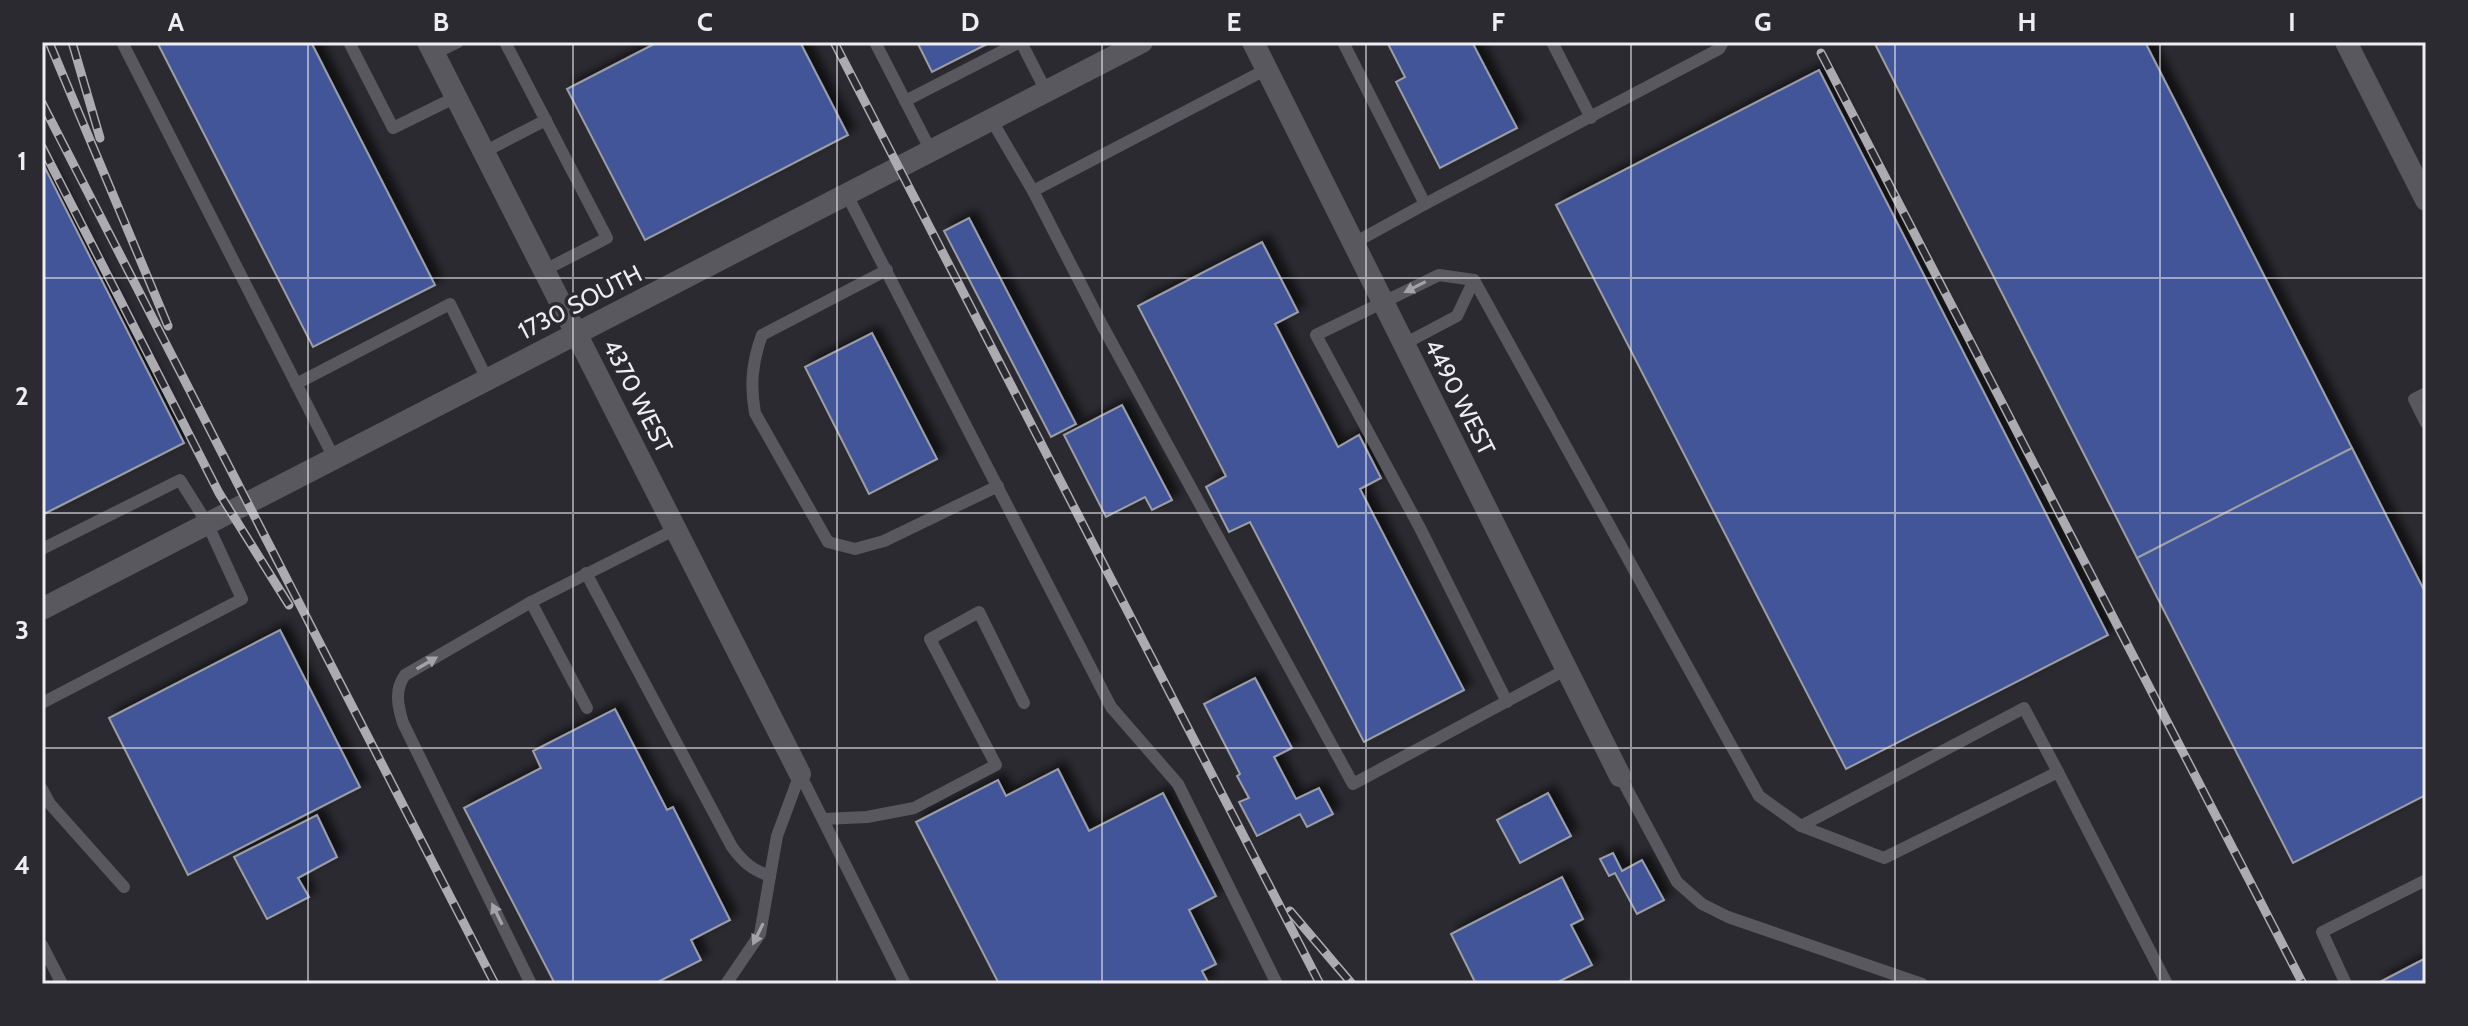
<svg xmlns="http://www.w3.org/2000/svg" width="2468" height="1026" font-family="Cabin,sans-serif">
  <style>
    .building { fill: #425599; stroke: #9b9ea5; stroke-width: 2; filter: url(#shadow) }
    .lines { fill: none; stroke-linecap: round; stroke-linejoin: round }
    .service { stroke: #59585f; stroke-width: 12 }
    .minor { stroke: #59585f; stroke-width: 22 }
    .rail-casing { stroke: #acabaf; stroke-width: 9 }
    .rail { stroke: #2b2a30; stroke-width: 6; stroke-dasharray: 18; stroke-linecap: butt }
    .oneway { fill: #a4a2a8 }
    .grid { fill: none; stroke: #eeedf1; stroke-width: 2; stroke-opacity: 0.55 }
    .labels { text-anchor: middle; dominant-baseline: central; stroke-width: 7; stroke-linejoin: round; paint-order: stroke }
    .street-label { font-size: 24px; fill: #eeedf1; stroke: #2b2a30 }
    .neatline { fill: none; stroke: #eeedf1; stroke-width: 3 }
    .grid-label { font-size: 26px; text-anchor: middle; font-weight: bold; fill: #eeedf1 }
  </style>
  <defs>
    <filter id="shadow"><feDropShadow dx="7" dy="-7" stdDeviation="4" flood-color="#0009"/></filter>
  </defs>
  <rect width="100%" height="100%" fill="#2b2a30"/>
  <g class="building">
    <path d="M 157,42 L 311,42 L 435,285 L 313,347 Z"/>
    <path d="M 658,42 L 800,42 L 848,135 L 645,240 L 567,89 Z"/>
    <path d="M 917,42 L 991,42 L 932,72 Z"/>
    <path d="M 1387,42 L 1472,42 L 1517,128 L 1440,168 L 1396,82 L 1405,77 Z"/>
    <path d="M 1874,42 L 2145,42 L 2352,448 L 2137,558 Z"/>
    <path d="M 1819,70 L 2108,635 L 1846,769 L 1556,205 Z"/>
    <path d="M 42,162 L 184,443 L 42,515 Z"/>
    <path d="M 969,218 L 1076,424 L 1051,437 L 944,231 Z"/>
    <path d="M 1262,242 L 1298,312 L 1275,324 L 1338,447 L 1359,435 L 1381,478 L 1360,489 L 1464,690 L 1364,742 L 1250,522 L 1229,532 L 1206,487 L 1226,476 L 1138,306 Z"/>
    <path d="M 872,333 L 937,459 L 869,494 L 805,367 Z"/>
    <path d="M 1122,405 L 1172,500 L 1152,510 L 1145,497 L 1106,517 L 1064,435 Z"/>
    <path d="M 2352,448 L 2426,594 L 2426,795 L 2293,863 L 2137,558 Z"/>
    <path d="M 280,630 L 360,787 L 188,875 L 109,718 Z"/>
    <path d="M 1255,678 L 1292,748 L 1274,757 L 1296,799 L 1319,788 L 1333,814 L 1307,827 L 1300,814 L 1257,836 L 1239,802 L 1249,798 L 1237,776 L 1240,774 L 1204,704 Z"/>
    <path d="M 615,709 L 667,810 L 673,807 L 730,920 L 691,940 L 701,960 L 654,984 L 555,984 L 464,808 L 541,768 L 533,751 Z"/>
    <path d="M 1058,769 L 1089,831 L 1163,793 L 1216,896 L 1189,910 L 1216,964 L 1202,971 L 1209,984 L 999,984 L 916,822 L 998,780 L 1006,796 Z"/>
    <path d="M 1548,793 L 1571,836 L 1520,863 L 1497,820 Z"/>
    <path d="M 317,815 L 337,857 L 298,878 L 309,897 L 267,919 L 234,857 Z"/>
    <path d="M 1613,853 L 1622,871 L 1642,860 L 1664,900 L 1637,914 L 1615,873 L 1609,876 L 1600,859 Z"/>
    <path d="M 1562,877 L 1583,919 L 1571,925 L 1592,965 L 1554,984 L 1476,984 L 1451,934 Z"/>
    <path d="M 2426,958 L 2426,984 L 2376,984 Z"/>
  </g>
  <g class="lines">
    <g class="service">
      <path d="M 122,42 L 334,458"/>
      <path d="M 349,42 L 393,128 L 456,97"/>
      <path d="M 505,42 L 607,238 L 545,270"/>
      <path d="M 875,42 L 931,151"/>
      <path d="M 1021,42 L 1046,91"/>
      <path d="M 1343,42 L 1425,204 L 1354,243"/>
      <path d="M 1552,42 L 1591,118"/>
      <path d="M 434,54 L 458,42"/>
      <path d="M 905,101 L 1020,42"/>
      <path d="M 991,119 L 1033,191 L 1267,69"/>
      <path d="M 484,152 L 546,120"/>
      <path d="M 1033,191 L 1102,325 L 1353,784 L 1567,669"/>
      <path d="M 847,195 L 1111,707 L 1178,784 L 1277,984"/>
      <path d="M 1425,204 L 1719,49 L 1723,42"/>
      <path d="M 887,270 L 762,335 C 752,362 750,385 755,413 L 828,542 L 855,549 L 884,541 L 998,486"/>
      <path d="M 1474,280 L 1759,796 L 1801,826 L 1884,858 L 2058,772 L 2167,984"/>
      <path d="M 1404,344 L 1457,316 L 1474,280 L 1439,275 L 1316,335 L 1420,528 L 1507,702"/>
      <path d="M 296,384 L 450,304 L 487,379"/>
      <path d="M 2426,393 L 2414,399 L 2426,423"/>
      <path d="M 42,549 L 180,480 L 207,523 L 242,599 L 42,703"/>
      <path d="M 586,573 L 732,847 C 743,862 752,870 770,876 L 777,836 L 800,774"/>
      <path d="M 587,708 L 531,602 L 676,529"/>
      <path d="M 800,774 L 905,984"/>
      <path d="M 1620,776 L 1677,882 L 1702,904 L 1728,917 L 1922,984"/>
      <path d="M 42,789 L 50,804 L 124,887"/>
      <path d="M 824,819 L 867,817 L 914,808 L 996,765 L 930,639 L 979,612 L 1024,703"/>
      <path d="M 1801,826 L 2024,708 L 2058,772"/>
      <path d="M 42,945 L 62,984"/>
      <path d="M 531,984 L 403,723 C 398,707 394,690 405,675 L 531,602"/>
      <path d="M 726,984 L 760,934 L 770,876"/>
      <path d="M 2346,984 L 2322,932 L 2426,880"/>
    </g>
    <g class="minor">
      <path d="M 428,42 L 800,774"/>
      <path d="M 1253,42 L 1620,776"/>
      <path d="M 2346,42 L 2426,200"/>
      <path d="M 42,609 L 1142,42"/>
    </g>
    <g class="rail-casing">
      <g id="rail">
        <path d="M 49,42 L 168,326"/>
        <path d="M 72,42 L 100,138"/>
        <path d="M 834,42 L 1320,984"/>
        <path d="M 1821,53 L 2303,984"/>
        <path d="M 42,103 L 495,984"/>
        <path d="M 42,147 L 219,493 L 289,605"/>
        <path d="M 1290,911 L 1352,984"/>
      </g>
    </g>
    <use href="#rail" class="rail"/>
  </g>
  <defs><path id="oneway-solid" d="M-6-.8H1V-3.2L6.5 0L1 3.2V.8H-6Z" transform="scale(2)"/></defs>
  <g class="oneway">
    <use href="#oneway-solid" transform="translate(1415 287) rotate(153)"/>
    <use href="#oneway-solid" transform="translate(427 663) rotate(-30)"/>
    <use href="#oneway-solid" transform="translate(497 914) rotate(-116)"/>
    <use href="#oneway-solid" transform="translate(758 934) rotate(116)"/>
  </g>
  <path class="grid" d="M 308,42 L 308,984M 573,42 L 573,984M 837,42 L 837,984M 1102,42 L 1102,984M 1366,42 L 1366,984M 1631,42 L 1631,984M 1895,42 L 1895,984M 2160,42 L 2160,984M 42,278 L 2426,278M 42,513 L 2426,513M 42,748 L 2426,748"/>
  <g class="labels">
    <g class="street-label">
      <text transform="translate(580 302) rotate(-27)">1730 SOUTH</text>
      <text transform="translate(638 396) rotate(63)">4370 WEST</text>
      <text transform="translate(1460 397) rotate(63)">4490 WEST</text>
    </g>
  </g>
  <rect width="2468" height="1026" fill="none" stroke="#2b2a30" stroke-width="88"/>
  <rect x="44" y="44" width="2380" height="938" class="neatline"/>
  <g class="grid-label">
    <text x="176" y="31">A</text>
    <text x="441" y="31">B</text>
    <text x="705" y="31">C</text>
    <text x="970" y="31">D</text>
    <text x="1234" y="31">E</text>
    <text x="1498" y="31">F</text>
    <text x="1763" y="31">G</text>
    <text x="2027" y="31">H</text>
    <text x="2292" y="31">I</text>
    <text x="22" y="170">1</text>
    <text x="22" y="405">2</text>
    <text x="22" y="639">3</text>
    <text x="22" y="874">4</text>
  </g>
</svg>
